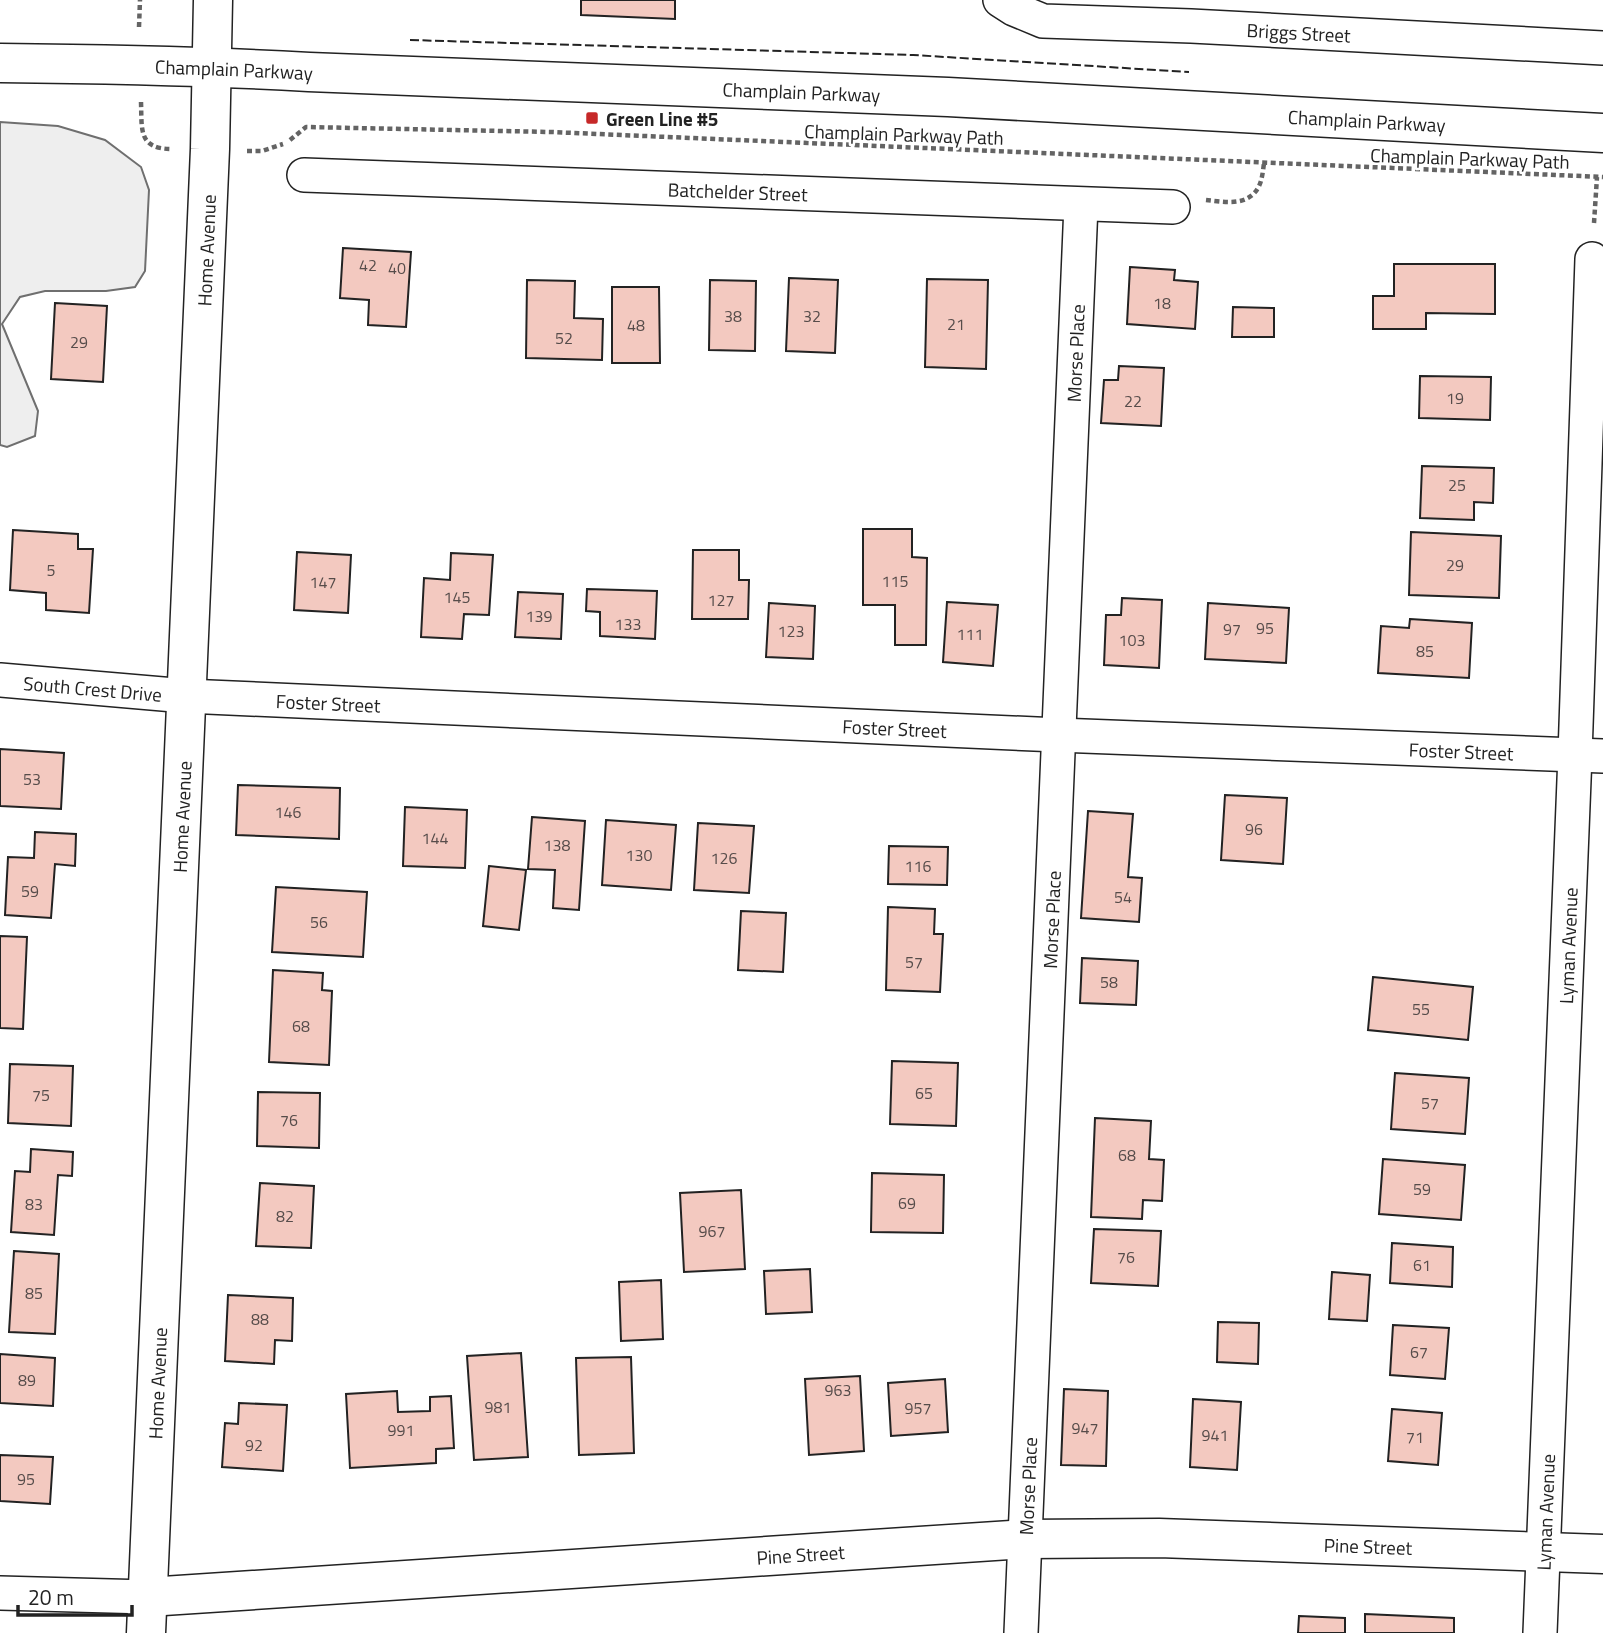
<svg xmlns="http://www.w3.org/2000/svg" width="1603" height="1633" font-family="'Titillium Web',sans-serif">
  <style>
    .green { fill: #eee; stroke: #6f6f6f; stroke-width: 2 }
    .building { fill: #f3c9c0; stroke: #222; stroke-width: 2 }
    .lines { fill: none; stroke-linecap: round; stroke-linejoin: round }
    .street-casing { stroke: #222; stroke-width: 36 }
    .secondary-casing { stroke: #222; stroke-width: 41 }
    .primary-casing { stroke: #222; stroke-width: 41 }
    .path { stroke: #646464; stroke-width: 4.5; stroke-dasharray: 5 3.5; stroke-linecap: butt }
    .street { stroke: #fff; stroke-width: 33 }
    .secondary { stroke: #fff; stroke-width: 38 }
    .primary { stroke: #fff; stroke-width: 38 }
    .fence { stroke: #222; stroke-width: 2; stroke-dasharray: 9 3.5; stroke-linecap: butt }
    .poi-dot { fill: #c62828; stroke: #fff; stroke-width: 2.5 }
    .labels { text-anchor: middle; dominant-baseline: central; stroke-width: 5; stroke-linejoin: round; paint-order: stroke }
    .number-label { font-size: 16px; fill: #564c4a }
    .street-label { font-size: 19px; fill: #222; stroke: #fff }
    .poi-label { font-size: 19px; font-weight: bold; fill: #222; stroke: #fff; text-anchor: start }
  </style>
  <rect width="100%" height="100%" fill="#fff"/>
  <path class="green" d="M 0,122 L 58,126 L 105,140 L 141,167 L 149,190 L 145,271 L 135,287 L 106,291 L 45,291 L 20,297 L 2,324 L 38,411 L 35,436 L 7,447 L 0,445 Z"/>
  <g class="building">
    <path d="M 581,0 L 675,0 L 675,19 L 581,15 Z"/>
    <path d="M 343,248 L 411,252 L 406,327 L 368,325 L 369,300 L 340,298 Z"/>
    <path d="M 1394,264 L 1495,264 L 1495,314 L 1426,313 L 1426,329 L 1373,329 L 1373,296 L 1394,296 Z"/>
    <path d="M 1130,267 L 1175,270 L 1174,280 L 1198,282 L 1195,329 L 1127,324 Z"/>
    <path d="M 789,278 L 838,280 L 835,353 L 786,351 Z"/>
    <path d="M 927,279 L 988,280 L 986,369 L 925,367 Z"/>
    <path d="M 527,280 L 575,281 L 574,318 L 603,319 L 602,360 L 526,358 Z"/>
    <path d="M 710,280 L 756,281 L 755,351 L 709,350 Z"/>
    <path d="M 612,287 L 659,287 L 660,363 L 612,363 Z"/>
    <path d="M 55,303 L 107,306 L 103,382 L 51,379 Z"/>
    <path d="M 1233,307 L 1274,308 L 1274,337 L 1232,337 Z"/>
    <path d="M 1119,366 L 1164,368 L 1161,426 L 1101,423 L 1104,380 L 1118,380 Z"/>
    <path d="M 1420,376 L 1491,377 L 1490,420 L 1419,418 Z"/>
    <path d="M 1422,466 L 1494,468 L 1493,503 L 1474,502 L 1474,520 L 1420,518 Z"/>
    <path d="M 863,529 L 912,529 L 912,557 L 927,558 L 926,645 L 895,645 L 895,605 L 863,605 Z"/>
    <path d="M 13,530 L 78,534 L 78,549 L 93,549 L 89,613 L 46,610 L 46,593 L 10,590 Z"/>
    <path d="M 1411,532 L 1501,536 L 1499,598 L 1409,595 Z"/>
    <path d="M 693,550 L 739,550 L 739,580 L 749,580 L 748,619 L 692,619 Z"/>
    <path d="M 297,552 L 351,555 L 348,613 L 294,610 Z"/>
    <path d="M 451,553 L 493,555 L 489,615 L 464,614 L 462,639 L 421,637 L 424,578 L 450,580 Z"/>
    <path d="M 587,589 L 657,591 L 655,639 L 600,636 L 600,612 L 586,611 Z"/>
    <path d="M 518,592 L 563,594 L 561,639 L 515,637 Z"/>
    <path d="M 1122,598 L 1162,600 L 1159,668 L 1104,665 L 1106,615 L 1121,615 Z"/>
    <path d="M 947,602 L 998,605 L 993,666 L 943,662 Z"/>
    <path d="M 769,603 L 815,606 L 813,659 L 766,657 Z"/>
    <path d="M 1208,603 L 1289,608 L 1286,663 L 1205,659 Z"/>
    <path d="M 1410,619 L 1472,623 L 1469,678 L 1378,673 L 1381,626 L 1409,628 Z"/>
    <path d="M 0,749 L 64,753 L 61,809 L 0,806 Z"/>
    <path d="M 238,785 L 340,788 L 339,839 L 236,835 Z"/>
    <path d="M 1225,795 L 1287,798 L 1283,864 L 1221,860 Z"/>
    <path d="M 405,807 L 467,810 L 465,868 L 403,866 Z"/>
    <path d="M 1088,811 L 1133,814 L 1128,877 L 1142,878 L 1139,922 L 1081,918 Z"/>
    <path d="M 532,817 L 585,821 L 579,910 L 553,908 L 555,870 L 528,869 Z"/>
    <path d="M 606,820 L 676,825 L 671,890 L 602,885 Z"/>
    <path d="M 698,823 L 754,826 L 749,893 L 694,890 Z"/>
    <path d="M 35,832 L 76,834 L 75,866 L 55,864 L 51,918 L 5,915 L 8,857 L 34,858 Z"/>
    <path d="M 889,846 L 948,847 L 947,885 L 888,884 Z"/>
    <path d="M 489,866 L 526,870 L 519,930 L 483,926 Z"/>
    <path d="M 276,887 L 367,892 L 363,957 L 272,952 Z"/>
    <path d="M 888,907 L 935,909 L 934,934 L 943,934 L 940,992 L 886,990 Z"/>
    <path d="M 741,911 L 786,913 L 783,972 L 738,970 Z"/>
    <path d="M 0,936 L 27,937 L 23,1029 L 0,1028 Z"/>
    <path d="M 1082,958 L 1138,961 L 1136,1005 L 1080,1003 Z"/>
    <path d="M 273,970 L 323,973 L 322,990 L 332,991 L 329,1065 L 269,1062 Z"/>
    <path d="M 1373,977 L 1473,987 L 1468,1040 L 1368,1030 Z"/>
    <path d="M 892,1061 L 958,1063 L 956,1126 L 890,1124 Z"/>
    <path d="M 10,1064 L 73,1066 L 71,1126 L 8,1123 Z"/>
    <path d="M 1395,1073 L 1469,1078 L 1465,1134 L 1391,1129 Z"/>
    <path d="M 258,1092 L 320,1093 L 319,1148 L 257,1146 Z"/>
    <path d="M 1095,1118 L 1151,1121 L 1149,1159 L 1164,1160 L 1162,1201 L 1143,1200 L 1142,1219 L 1091,1217 Z"/>
    <path d="M 31,1149 L 73,1152 L 72,1176 L 58,1175 L 54,1235 L 11,1232 L 15,1171 L 30,1172 Z"/>
    <path d="M 1383,1159 L 1465,1165 L 1461,1220 L 1379,1214 Z"/>
    <path d="M 872,1173 L 944,1175 L 943,1233 L 871,1232 Z"/>
    <path d="M 260,1183 L 314,1186 L 311,1248 L 256,1246 Z"/>
    <path d="M 741,1190 L 745,1269 L 684,1272 L 680,1193 Z"/>
    <path d="M 1094,1229 L 1161,1231 L 1158,1286 L 1091,1283 Z"/>
    <path d="M 1392,1243 L 1453,1247 L 1452,1287 L 1390,1283 Z"/>
    <path d="M 14,1251 L 59,1254 L 55,1334 L 9,1332 Z"/>
    <path d="M 810,1269 L 812,1312 L 766,1314 L 764,1271 Z"/>
    <path d="M 1332,1272 L 1370,1275 L 1367,1321 L 1329,1319 Z"/>
    <path d="M 661,1280 L 663,1339 L 621,1341 L 619,1282 Z"/>
    <path d="M 228,1295 L 293,1298 L 292,1341 L 275,1340 L 274,1364 L 225,1361 Z"/>
    <path d="M 1218,1322 L 1259,1323 L 1258,1364 L 1217,1362 Z"/>
    <path d="M 1393,1325 L 1449,1328 L 1445,1379 L 1390,1375 Z"/>
    <path d="M 521,1353 L 528,1457 L 474,1460 L 467,1356 Z"/>
    <path d="M 0,1354 L 55,1358 L 53,1406 L 0,1403 Z"/>
    <path d="M 631,1357 L 634,1453 L 579,1455 L 576,1358 Z"/>
    <path d="M 860,1376 L 864,1451 L 809,1455 L 805,1379 Z"/>
    <path d="M 945,1379 L 948,1432 L 891,1436 L 888,1383 Z"/>
    <path d="M 1064,1389 L 1108,1391 L 1106,1466 L 1061,1465 Z"/>
    <path d="M 397,1391 L 398,1412 L 430,1411 L 430,1397 L 451,1396 L 454,1448 L 436,1449 L 436,1463 L 350,1468 L 346,1394 Z"/>
    <path d="M 1193,1399 L 1241,1402 L 1237,1470 L 1190,1467 Z"/>
    <path d="M 239,1403 L 287,1405 L 283,1471 L 222,1467 L 225,1423 L 238,1424 Z"/>
    <path d="M 1392,1409 L 1442,1413 L 1438,1465 L 1388,1461 Z"/>
    <path d="M 0,1455 L 53,1457 L 50,1504 L 0,1501 Z"/>
    <path d="M 1365,1614 L 1454,1618 L 1454,1633 L 1365,1633 Z"/>
    <path d="M 1299,1616 L 1345,1618 L 1345,1633 L 1298,1633 Z"/>
  </g>
  <g class="lines">
    <g class="street-casing">
      <g id="street">
        <path id="s1" d="M 1000,0 L 1014,9 L 1043,21 L 1191,26 L 1603,48"/>
        <path id="s2" d="M 304,175 L 1173,207"/>
        <path id="s3" d="M 0,680 L 186,696 L 1058,735 L 1603,756"/>
        <path d="M 0,1593 L 148,1597"/>
        <path id="s4" d="M 1021,1633 L 1081,205"/>
        <path id="s5" d="M 1540,1633 L 1575,755 L 1592,259"/>
      </g>
    </g>
    <g class="secondary-casing">
      <g id="secondary">
        <path id="s6" d="M 148,1597 L 1025,1539 L 1159,1538 L 1603,1554"/>
        <path id="s7" d="M 146,1633 L 210,149 L 213,0"/>
      </g>
    </g>
    <g class="primary-casing">
      <g id="primary">
        <path id="s8" d="M 0,63 C 103,64 206,66 309,72 L 948,97 L 1603,133"/>
      </g>
    </g>
    <g class="path">
      <path d="M 139,27 L 140,0"/>
      <path d="M 141,102 C 142,130 138,149 172,149"/>
      <path d="M 290,140 L 306,127 L 551,132 L 1603,177"/>
      <path d="M 247,151 L 262,151 L 283,144"/>
      <path d="M 1206,200 C 1225,202 1249,207 1259,186 C 1262,180 1263,171 1264,163"/>
      <path d="M 1594,223 L 1597,177"/>
    </g>
    <use href="#street" class="street"/>
    <use href="#secondary" class="secondary"/>
    <use href="#primary" class="primary"/>
    <path class="fence" d="M 410,40 L 913,55 L 1189,72"/>
  </g>
  <rect class="poi-dot" x="585" y="111" width="14" height="14" rx="3.5"/>
  <g class="labels">
    <g class="number-label">
      <text x="368" y="265">42</text>
      <text x="397" y="268">40</text>
      <text x="1162" y="303">18</text>
      <text x="733" y="316">38</text>
      <text x="812" y="316">32</text>
      <text x="956" y="324">21</text>
      <text x="636" y="325">48</text>
      <text x="564" y="338">52</text>
      <text x="79" y="342">29</text>
      <text x="1455" y="398">19</text>
      <text x="1133" y="401">22</text>
      <text x="1457" y="485">25</text>
      <text x="1455" y="565">29</text>
      <text x="51" y="570">5</text>
      <text x="895" y="581">115</text>
      <text x="323" y="582">147</text>
      <text x="457" y="597">145</text>
      <text x="721" y="600">127</text>
      <text x="539" y="616">139</text>
      <text x="628" y="624">133</text>
      <text x="1265" y="628">95</text>
      <text x="1232" y="629">97</text>
      <text x="791" y="631">123</text>
      <text x="970" y="634">111</text>
      <text x="1132" y="640">103</text>
      <text x="1425" y="651">85</text>
      <text x="32" y="779">53</text>
      <text x="288" y="812">146</text>
      <text x="1254" y="829">96</text>
      <text x="435" y="838">144</text>
      <text x="557" y="845">138</text>
      <text x="639" y="855">130</text>
      <text x="724" y="858">126</text>
      <text x="918" y="866">116</text>
      <text x="30" y="891">59</text>
      <text x="1123" y="897">54</text>
      <text x="319" y="922">56</text>
      <text x="914" y="962">57</text>
      <text x="1109" y="982">58</text>
      <text x="1421" y="1009">55</text>
      <text x="301" y="1026">68</text>
      <text x="924" y="1093">65</text>
      <text x="41" y="1095">75</text>
      <text x="1430" y="1103">57</text>
      <text x="289" y="1120">76</text>
      <text x="1127" y="1155">68</text>
      <text x="1422" y="1189">59</text>
      <text x="907" y="1203">69</text>
      <text x="34" y="1204">83</text>
      <text x="285" y="1216">82</text>
      <text x="712" y="1231">967</text>
      <text x="1126" y="1257">76</text>
      <text x="1422" y="1265">61</text>
      <text x="34" y="1293">85</text>
      <text x="260" y="1319">88</text>
      <text x="1419" y="1352">67</text>
      <text x="27" y="1380">89</text>
      <text x="838" y="1390">963</text>
      <text x="498" y="1407">981</text>
      <text x="918" y="1408">957</text>
      <text x="1085" y="1428">947</text>
      <text x="401" y="1430">991</text>
      <text x="1215" y="1435">941</text>
      <text x="1415" y="1437">71</text>
      <text x="254" y="1445">92</text>
      <text x="26" y="1479">95</text>
    </g>
    <g class="street-label">
      <text stroke="none"><textPath href="#s1" startOffset="304">Briggs Street</textPath></text>
      <text stroke="none"><textPath href="#s8" startOffset="234">Champlain Parkway</textPath></text>
      <text stroke="none"><textPath href="#s8" startOffset="802">Champlain Parkway</textPath></text>
      <text stroke="none"><textPath href="#s8" startOffset="1368">Champlain Parkway</textPath></text>
      <text transform="translate(904 134) rotate(2)">Champlain Parkway Path</text>
      <text transform="translate(1470 158) rotate(2)">Champlain Parkway Path</text>
      <text stroke="none"><textPath href="#s2" startOffset="434">Batchelder Street</textPath></text>
      <text stroke="none"><textPath href="#s7" startOffset="1384">Home Avenue</textPath></text>
      <text stroke="none"><textPath href="#s4" startOffset="1281">Morse Place</textPath></text>
      <text stroke="none"><textPath href="#s3" startOffset="93">South Crest Drive</textPath></text>
      <text stroke="none"><textPath href="#s3" startOffset="329">Foster Street</textPath></text>
      <text stroke="none"><textPath href="#s3" startOffset="896">Foster Street</textPath></text>
      <text stroke="none"><textPath href="#s3" startOffset="1463">Foster Street</textPath></text>
      <text stroke="none"><textPath href="#s7" startOffset="817">Home Avenue</textPath></text>
      <text stroke="none"><textPath href="#s4" startOffset="714">Morse Place</textPath></text>
      <text stroke="none"><textPath href="#s5" startOffset="688">Lyman Avenue</textPath></text>
      <text stroke="none"><textPath href="#s7" startOffset="250">Home Avenue</textPath></text>
      <text stroke="none"><textPath href="#s4" startOffset="147">Morse Place</textPath></text>
      <text stroke="none"><textPath href="#s5" startOffset="121">Lyman Avenue</textPath></text>
      <text stroke="none"><textPath href="#s6" startOffset="1222">Pine Street</textPath></text>
      <text stroke="none"><textPath href="#s6" startOffset="654">Pine Street</textPath></text>
    </g>
    <g class="poi-label">
      <text x="606" y="118">Green Line #5</text>
    </g>
  </g>
  <path d="M18 1605v10h114v-10" fill="none" stroke="#222222" stroke-width="3.5"/>
  <text x="28" y="1605" font-size="21" fill="#222222" stroke="#ffffff" stroke-width="5" paint-order="stroke">20 m</text>
</svg>
